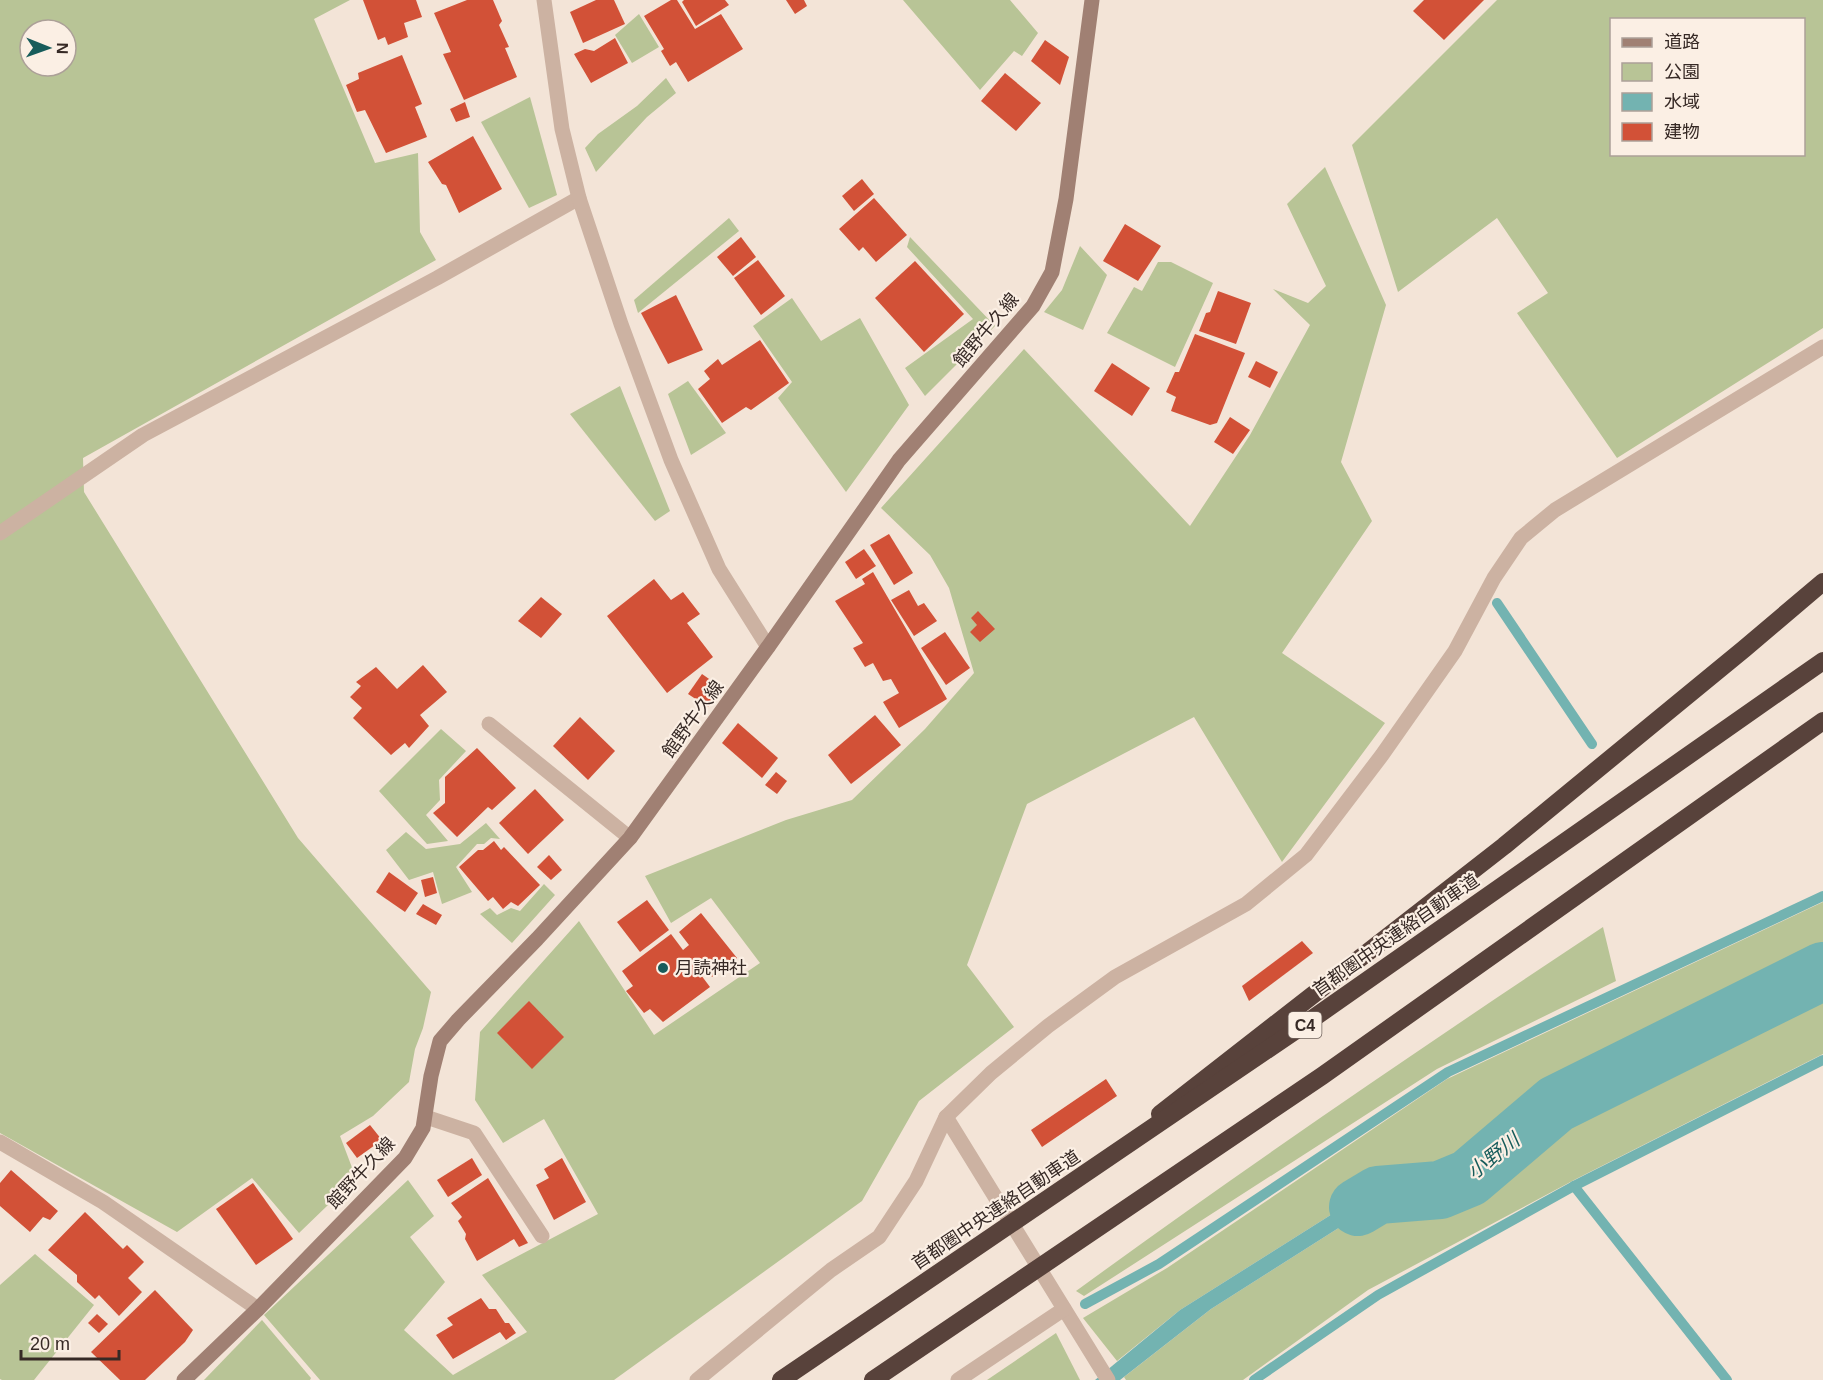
<svg xmlns="http://www.w3.org/2000/svg" width="1823" height="1380" font-family="Arial,'Noto Sans JP',sans-serif">
  <style>
    .green { fill: #b8c496; fill-rule: evenodd }
    .water { fill: #73b3b1 }
    .lines { fill: none; stroke-linecap: round; stroke-linejoin: round }
    .stream { stroke: #73b3b1; stroke-width: 10 }
    .river { stroke: #73b3b1; stroke-width: 58 }
    .building { fill: #d25137 }
    .service { stroke: #ccb2a2; stroke-width: 15 }
    .minor { stroke: #ccb2a2; stroke-width: 15 }
    .tertiary { stroke: #ccb2a2; stroke-width: 15 }
    .secondary { stroke: #a08073; stroke-width: 15 }
    .motorway { stroke: #58423b; stroke-width: 18 }
    .motorway-bridge { stroke: #58423b; stroke-width: 18 }
    .poi-dot { fill: #175c5b; stroke: #fbefe4; stroke-width: 2 }
    .labels { text-anchor: middle; dominant-baseline: central; stroke-width: 4.5; stroke-linejoin: round; paint-order: stroke }
    .shield { fill: #fbefe4; stroke: #71645e; stroke-width: 1.5 }
    .shield-label { font-size: 16px; font-weight: bold; fill: #362925 }
    .street-label { font-size: 18px; fill: #362925; stroke: #fbefe4 }
    .poi-label { font-size: 18px; fill: #362925; stroke: #fbefe4; text-anchor: start }
    .water-label { font-size: 20px; font-style: italic; fill: #175c5b; stroke: #fbefe4 }
  </style>
  <rect width="100%" height="100%" fill="#f3e4d7"/>
  <g class="green">
    <path d="M 0,0 L 350,0 L 314,19 L 375,163 L 418,153 L 420,232 L 436,260 L 83,458 L 84,492 L 298,838 L 431,992 L 423,1028 L 415,1049 L 409,1082 L 373,1116 L 340,1136 L 356,1178 L 299,1233 L 252,1178 L 177,1232 L 0,1133 ZM 30,30 L 66,30 L 66,66 L 30,66 Z"/>
    <path d="M 903,0 L 1010,0 L 1038,33 L 1022,56 L 1014,51 L 980,90 Z"/>
    <path d="M 1497,0 L 1823,0 L 1823,328 L 1617,458 L 1517,313 L 1548,293 L 1497,218 L 1398,292 L 1352,145 ZM 1612,20 L 1804,20 L 1804,154 L 1612,154 Z"/>
    <path d="M 639,14 L 659,47 L 632,63 L 615,35 Z"/>
    <path d="M 666,78 L 676,93 L 647,117 L 596,172 L 585,148 L 598,134 L 637,106 Z"/>
    <path d="M 530,97 L 557,195 L 529,208 L 481,122 Z"/>
    <path d="M 1325,167 L 1386,305 L 1341,462 L 1372,521 L 1282,653 L 1385,723 L 1282,862 L 1194,717 L 1027,804 L 967,965 L 1014,1027 L 919,1101 L 862,1201 L 614,1380 L 320,1380 L 264,1315 L 408,1180 L 434,1216 L 410,1237 L 445,1282 L 404,1330 L 453,1375 L 527,1332 L 482,1275 L 598,1214 L 544,1119 L 503,1143 L 475,1100 L 480,1032 L 579,921 L 654,1035 L 760,963 L 711,898 L 671,923 L 645,876 L 786,820 L 852,800 L 925,729 L 974,673 L 949,588 L 930,555 L 881,508 L 1024,349 L 1190,526 L 1250,435 L 1310,325 L 1273,289 L 1308,303 L 1326,286 L 1287,204 Z"/>
    <path d="M 729,218 L 739,231 L 638,313 L 634,300 Z"/>
    <path d="M 910,237 L 995,326 L 925,396 L 905,368 L 973,319 L 907,247 Z"/>
    <path d="M 1080,246 L 1107,275 L 1083,330 L 1044,312 L 1062,290 Z"/>
    <path d="M 1158,262 L 1171,262 L 1213,283 L 1175,367 L 1107,333 L 1134,287 L 1142,291 Z"/>
    <path d="M 792,298 L 821,341 L 860,318 L 909,405 L 846,492 L 778,398 L 792,382 L 753,326 Z"/>
    <path d="M 688,381 L 726,433 L 691,455 L 668,394 Z"/>
    <path d="M 620,386 L 670,511 L 655,521 L 570,414 Z"/>
    <path d="M 441,729 L 466,751 L 439,780 L 440,800 L 426,815 L 448,841 L 427,844 L 379,791 Z"/>
    <path d="M 486,823 L 500,839 L 491,838 L 484,844 L 477,844 L 456,867 L 472,892 L 442,904 L 433,872 L 409,880 L 386,850 L 406,832 L 426,849 L 460,844 Z"/>
    <path d="M 544,884 L 555,895 L 512,943 L 480,914 L 490,908 L 497,915 L 511,908 L 520,911 Z"/>
    <path d="M 1823,902 L 1823,958 L 1706,1012 L 1550,1099 L 1458,1175 L 1424,1183 L 1375,1187 L 1180,1310 L 1117,1361 L 1083,1318 L 1167,1268 L 1447,1079 Z"/>
    <path d="M 1603,927 L 1616,981 L 1437,1069 L 1084,1296 L 1076,1291 C 1249,1165 1425,1045 1603,927 Z"/>
    <path d="M 1823,979 L 1823,1054 L 1576,1179 L 1368,1290 L 1243,1380 L 1126,1380 L 1124,1377 L 1211,1309 L 1378,1203 L 1441,1195 L 1472,1187 L 1555,1117 L 1623,1079 L 1657,1078 L 1786,1019 L 1788,996 Z"/>
    <path d="M 35,1254 L 94,1305 L 34,1380 L 2,1380 L 0,1379 L 0,1285 Z"/>
    <path d="M 262,1320 L 311,1378 L 310,1380 L 204,1380 Z"/>
    <path d="M 1056,1333 L 1080,1380 L 987,1380 Z"/>
  </g>
  <path class="water" d="M 1424,1183 L 1441,1195 L 1378,1203 L 1211,1309 L 1120,1380 L 1095,1380 L 1180,1310 L 1375,1187 Z"/>
  <g class="lines">
    <g class="stream">
      <path d="M 1497,603 L 1592,744"/>
      <path d="M 1574,1186 L 1727,1380"/>
      <path d="M 1085,1304 L 1159,1264 L 1448,1072 L 1823,896"/>
      <path d="M 1254,1380 L 1378,1295 L 1574,1186 L 1823,1060"/>
    </g>
    <path class="river" d="M 1358,1207 L 1378,1195 L 1440,1190 L 1469,1178 L 1556,1104 L 1823,971"/>
  </g>
  <g class="building">
    <path d="M 363,0 L 416,0 L 422,17 L 404,23 L 408,37 L 388,45 L 385,37 L 378,40 Z"/>
    <path d="M 467,0 L 493,0 L 502,21 L 499,25 L 509,47 L 505,48 L 517,77 L 464,100 L 443,54 L 451,52 L 434,13 Z"/>
    <path d="M 596,0 L 614,0 L 625,24 L 583,43 L 570,12 Z"/>
    <path d="M 671,0 L 677,0 L 695,29 L 721,14 L 743,49 L 688,82 L 676,62 L 670,66 L 661,51 L 664,49 L 644,16 Z"/>
    <path d="M 684,0 L 725,0 L 729,5 L 696,26 L 682,2 Z"/>
    <path d="M 786,0 L 804,0 L 807,6 L 795,14 Z"/>
    <path d="M 1424,0 L 1484,0 L 1444,40 L 1413,11 Z"/>
    <path d="M 615,38 L 628,63 L 591,83 L 574,54 L 585,49 L 594,51 Z"/>
    <path d="M 1045,40 L 1069,57 L 1060,85 L 1031,61 Z"/>
    <path d="M 402,55 L 422,104 L 415,107 L 427,137 L 386,153 L 365,110 L 357,112 L 346,85 L 359,79 L 358,73 Z"/>
    <path d="M 1005,73 L 1041,103 L 1016,131 L 981,101 Z"/>
    <path d="M 465,102 L 470,117 L 456,122 L 450,109 Z"/>
    <path d="M 473,136 L 502,189 L 459,213 L 446,185 L 442,184 L 428,162 Z"/>
    <path d="M 862,179 L 874,194 L 854,211 L 842,196 Z"/>
    <path d="M 874,198 L 907,235 L 876,262 L 863,247 L 859,251 L 839,229 Z"/>
    <path d="M 1125,224 L 1161,246 L 1138,281 L 1103,261 Z"/>
    <path d="M 741,237 L 756,257 L 733,276 L 717,257 Z"/>
    <path d="M 758,260 L 785,296 L 761,315 L 734,278 Z"/>
    <path d="M 915,261 L 964,314 L 924,352 L 875,298 Z"/>
    <path d="M 1218,291 L 1251,303 L 1236,344 L 1199,331 L 1206,313 L 1210,312 Z"/>
    <path d="M 676,295 L 703,350 L 668,364 L 641,313 Z"/>
    <path d="M 1195,334 L 1245,353 L 1217,423 L 1210,425 L 1171,411 L 1176,397 L 1166,392 L 1175,372 L 1179,372 Z"/>
    <path d="M 760,340 L 789,383 L 751,410 L 746,407 L 722,423 L 698,389 L 710,379 L 704,371 L 718,359 L 722,365 Z"/>
    <path d="M 1256,361 L 1278,372 L 1270,388 L 1248,377 Z"/>
    <path d="M 1112,363 L 1150,388 L 1132,416 L 1094,391 Z"/>
    <path d="M 1230,417 L 1250,430 L 1233,454 L 1214,442 Z"/>
    <path d="M 889,534 L 913,573 L 894,585 L 870,545 Z"/>
    <path d="M 864,549 L 876,566 L 856,579 L 845,562 Z"/>
    <path d="M 873,572 L 947,699 L 899,728 L 883,702 L 899,693 L 891,679 L 883,681 L 873,663 L 865,667 L 853,648 L 863,643 L 835,601 L 865,584 L 862,579 Z"/>
    <path d="M 654,579 L 671,600 L 683,592 L 700,614 L 687,623 L 713,657 L 667,693 L 607,616 Z"/>
    <path d="M 909,590 L 918,606 L 924,603 L 937,621 L 914,636 L 891,600 Z"/>
    <path d="M 541,597 L 562,614 L 541,638 L 518,621 Z"/>
    <path d="M 978,611 L 995,629 L 980,642 L 970,632 L 977,625 L 971,618 Z"/>
    <path d="M 945,632 L 970,668 L 946,685 L 921,648 Z"/>
    <path d="M 423,665 L 447,692 L 420,715 L 429,726 L 409,748 L 405,743 L 391,755 L 353,718 L 362,708 L 350,697 L 361,686 L 356,682 L 376,667 L 397,689 Z"/>
    <path d="M 702,674 L 722,688 L 708,707 L 688,694 Z"/>
    <path d="M 875,715 L 901,745 L 851,784 L 828,755 Z"/>
    <path d="M 580,717 L 615,751 L 588,780 L 553,746 Z"/>
    <path d="M 738,723 L 778,758 L 762,778 L 722,743 Z"/>
    <path d="M 477,748 L 516,788 L 492,810 L 488,807 L 457,837 L 433,813 L 445,803 L 445,777 Z"/>
    <path d="M 776,772 L 787,781 L 777,794 L 765,785 Z"/>
    <path d="M 535,789 L 564,820 L 528,854 L 499,823 Z"/>
    <path d="M 494,841 L 501,850 L 504,847 L 540,885 L 518,906 L 511,902 L 503,909 L 493,897 L 488,901 L 459,867 L 478,850 L 483,850 Z"/>
    <path d="M 549,855 L 562,870 L 551,880 L 537,867 Z"/>
    <path d="M 389,872 L 418,893 L 405,912 L 376,892 Z"/>
    <path d="M 433,877 L 437,893 L 425,897 L 421,880 Z"/>
    <path d="M 647,900 L 669,930 L 640,952 L 617,922 Z"/>
    <path d="M 423,904 L 442,915 L 436,925 L 416,914 Z"/>
    <path d="M 701,913 L 737,958 L 712,977 L 704,966 L 698,971 L 710,987 L 663,1022 L 650,1009 L 644,1013 L 626,991 L 633,986 L 622,971 L 671,934 L 683,950 L 689,945 L 679,932 Z"/>
    <path d="M 1302,941 L 1313,953 L 1249,1001 L 1242,986 Z"/>
    <path d="M 529,1001 L 564,1037 L 532,1069 L 497,1033 Z"/>
    <path d="M 1106,1079 L 1117,1096 L 1042,1147 L 1031,1130 Z"/>
    <path d="M 370,1125 L 382,1140 L 357,1158 L 346,1143 Z"/>
    <path d="M 472,1158 L 482,1175 L 448,1197 L 437,1180 Z"/>
    <path d="M 562,1158 L 586,1202 L 554,1220 L 536,1185 L 549,1178 L 544,1169 Z"/>
    <path d="M 11,1170 L 58,1211 L 50,1220 L 43,1217 L 30,1232 L 0,1206 L 0,1183 Z"/>
    <path d="M 488,1178 L 528,1243 L 519,1247 L 514,1239 L 477,1261 L 465,1239 L 466,1234 L 458,1221 L 462,1217 L 451,1203 Z"/>
    <path d="M 253,1183 L 293,1239 L 256,1265 L 216,1209 Z"/>
    <path d="M 85,1212 L 123,1249 L 127,1245 L 144,1262 L 128,1278 L 142,1292 L 119,1316 L 99,1295 L 95,1299 L 77,1282 L 77,1275 L 48,1250 Z"/>
    <path d="M 155,1290 L 193,1330 L 185,1342 L 145,1380 L 120,1380 L 91,1352 Z"/>
    <path d="M 481,1298 L 489,1309 L 496,1309 L 505,1323 L 509,1323 L 516,1333 L 506,1340 L 500,1332 L 453,1359 L 436,1335 L 453,1325 L 447,1318 Z"/>
    <path d="M 97,1314 L 108,1324 L 99,1333 L 88,1323 Z"/>
  </g>
  <g class="lines">
    <g class="service">
      <path d="M 426,1117 L 474,1133 L 542,1236"/>
      <path d="M 0,1142 L 103,1202 L 258,1309"/>
    </g>
    <g class="minor">
      <path d="M 0,533 L 143,435 L 437,278 L 579,198"/>
      <path d="M 489,724 L 630,838"/>
      <path d="M 946,1117 L 1108,1380"/>
      <path d="M 697,1380 L 831,1270 L 879,1237 L 916,1181 L 946,1117 L 991,1073 L 1048,1026 L 1115,977 L 1246,904 L 1306,855 L 1382,755 L 1455,651 L 1494,578 L 1521,538 L 1555,510 L 1823,347"/>
      <path d="M 958,1380 L 1064,1309"/>
    </g>
    <path class="tertiary" d="M 544,0 L 562,129 L 579,198 L 621,324 L 671,460 L 719,569 L 768,647"/>
    <path class="secondary" d="M 184,1380 L 258,1309 L 405,1158 L 423,1128 L 431,1076 L 440,1041 L 458,1020 L 537,939 L 630,838 L 768,647 L 899,460 L 1033,306 L 1052,272 L 1066,199 L 1092,0"/>
    <path class="motorway" d="M 1160,1114 L 1504,846 L 1744,649 L 1823,582"/>
    <g class="motorway-bridge">
      <path d="M 781,1380 L 1305,1024 L 1823,661"/>
      <path d="M 873,1380 L 1322,1076 L 1823,721"/>
    </g>
  </g>
  <circle class="poi-dot" cx="663" cy="968" r="6"/>
  <g class="labels">
    <rect class="shield" x="1288.5" y="1012" width="33" height="26" rx="4.5"/>
    <g class="shield-label">
      <text x="1305" y="1025">C4</text>
    </g>
    <g class="street-label">
      <text transform="translate(986 330) rotate(-50)">館野牛久線</text>
      <text transform="translate(693 719) rotate(-54)">館野牛久線</text>
      <text transform="translate(1396 935) rotate(-35)">首都圏中央連絡自動車道</text>
      <text transform="translate(361 1173) rotate(-47)">館野牛久線</text>
      <text transform="translate(996 1210) rotate(-34)">首都圏中央連絡自動車道</text>
    </g>
    <g class="poi-label">
      <text x="675" y="968">月読神社</text>
    </g>
    <g class="water-label">
      <text transform="translate(1493 1156) rotate(-38)">小野川</text>
    </g>
  </g>
  <rect x="1610" y="18" width="195" height="138" fill="#fbefe4" stroke="#aca098" stroke-width="1.5"/>
  <rect x="1622" y="38" width="30" height="9" fill="#a08073" stroke="#aca098" stroke-width="1.5"/>
  <text x="1664" y="48" font-size="18" fill="#362925">道路</text>
  <rect x="1622" y="63" width="30" height="18" fill="#b8c496" stroke="#aca098" stroke-width="1.5"/>
  <text x="1664" y="78" font-size="18" fill="#362925">公園</text>
  <rect x="1622" y="93" width="30" height="18" fill="#73b3b1" stroke="#aca098" stroke-width="1.5"/>
  <text x="1664" y="108" font-size="18" fill="#362925">水域</text>
  <rect x="1622" y="123" width="30" height="18" fill="#d25137" stroke="#aca098" stroke-width="1.5"/>
  <text x="1664" y="138" font-size="18" fill="#362925">建物</text>
  <g transform="translate(48 48) rotate(91)"><circle r="28" fill="#fbefe4" stroke="#aca098" stroke-width="1.5"/>
  <path d="M0-4.5L10 22L0 15L-10 22Z" fill="#175c5b"/>
  <text y="-9" font-size="16" font-weight="bold" text-anchor="middle" fill="#362925">N</text>
  </g>
  <path d="M21 1350v9h98v-9" fill="none" stroke="#362925" stroke-width="3"/>
  <text x="30" y="1350" font-size="18" fill="#362925" stroke="#fbefe4" stroke-width="4.5" paint-order="stroke">20 m</text>
</svg>
